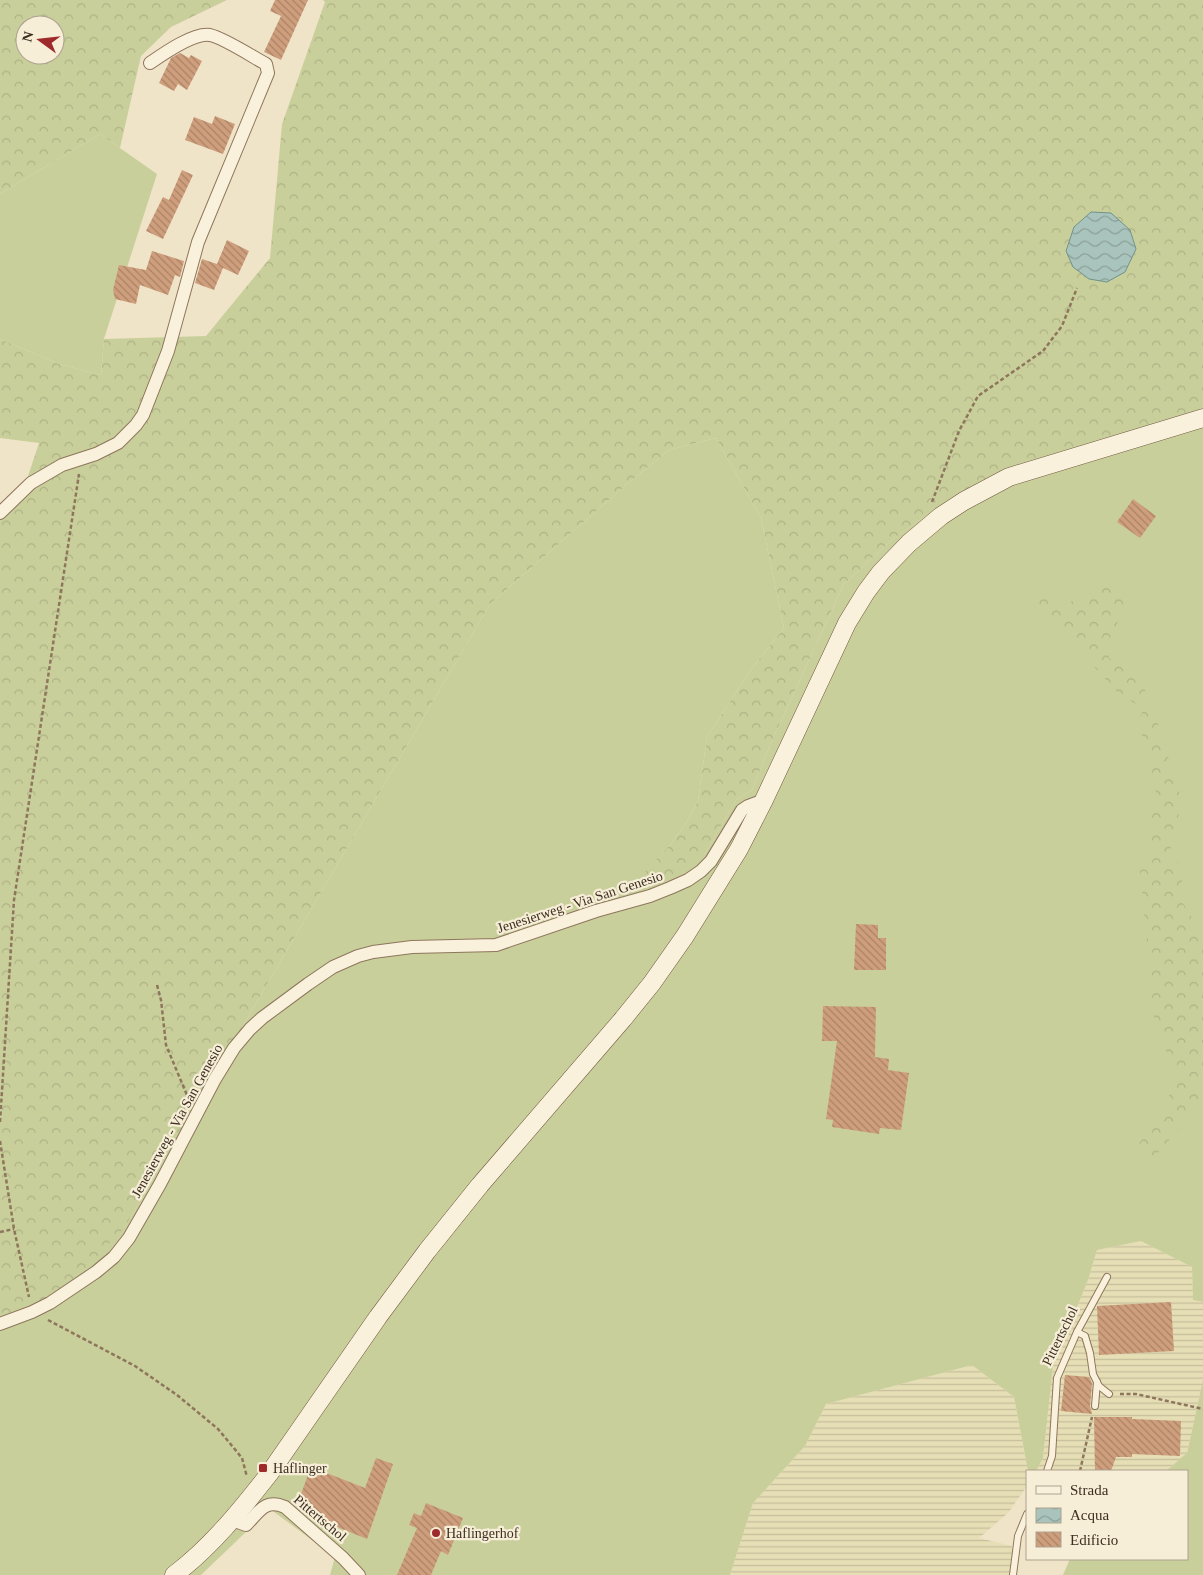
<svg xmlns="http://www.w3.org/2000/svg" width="1203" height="1575" font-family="'Times New Roman',serif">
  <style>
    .farmland { fill: url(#farmland-rules) }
    .grass { fill: #c9cf9b }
    .forest { fill: url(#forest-crowns); fill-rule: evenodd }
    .water { fill: url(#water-waves); stroke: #6f938a }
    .building { fill: url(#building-back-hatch) }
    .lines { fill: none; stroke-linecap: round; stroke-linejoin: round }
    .service-casing { stroke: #8d765c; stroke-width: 8 }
    .minor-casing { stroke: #8d765c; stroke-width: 14 }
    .secondary-casing { stroke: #6f573f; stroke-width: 19 }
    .path { stroke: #8d765c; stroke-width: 2.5; stroke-dasharray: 4 2.5; stroke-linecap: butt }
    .service { stroke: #faf1dc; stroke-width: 6 }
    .minor { stroke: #faf1dc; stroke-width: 12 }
    .secondary { stroke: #faf1dc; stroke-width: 18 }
    .poi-dot { fill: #9e2a2b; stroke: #f7eed8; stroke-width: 2 }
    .labels { text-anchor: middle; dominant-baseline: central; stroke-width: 4.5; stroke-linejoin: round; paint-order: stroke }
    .street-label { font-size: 14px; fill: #3d2e20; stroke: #f7eed8 }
    .poi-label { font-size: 14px; fill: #3d2e20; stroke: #f7eed8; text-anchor: start }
  </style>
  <defs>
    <pattern id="farmland-rules" width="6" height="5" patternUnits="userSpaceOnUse" patternTransform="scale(1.25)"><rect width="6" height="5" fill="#e6deb5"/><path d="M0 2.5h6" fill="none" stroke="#c6bf9b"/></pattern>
    <pattern id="forest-crowns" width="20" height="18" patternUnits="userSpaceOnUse" patternTransform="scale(1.25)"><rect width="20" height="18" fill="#c9cf9b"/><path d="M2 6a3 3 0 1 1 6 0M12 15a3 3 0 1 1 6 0" fill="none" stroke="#aeb285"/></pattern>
    <pattern id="water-waves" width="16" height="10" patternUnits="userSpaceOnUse" patternTransform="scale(1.25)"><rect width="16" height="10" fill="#a9c4bc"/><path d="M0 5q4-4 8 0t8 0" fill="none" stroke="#8ba098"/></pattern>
    <pattern id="building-back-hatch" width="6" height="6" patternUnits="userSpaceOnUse" patternTransform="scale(1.25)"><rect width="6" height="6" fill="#cf9f7d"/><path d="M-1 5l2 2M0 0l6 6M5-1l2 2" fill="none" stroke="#a98266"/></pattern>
  </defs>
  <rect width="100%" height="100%" fill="#f0e4c8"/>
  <g class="farmland">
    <path d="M 1141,1241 L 1192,1267 L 1193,1300 L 1203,1302 L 1203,1380 L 1187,1453 L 1166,1471 L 1036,1471 L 1043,1458 L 1053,1366 L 1088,1280 L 1097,1250 Z"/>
    <path d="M 972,1365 L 1014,1397 L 1028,1471 L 1027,1471 L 1027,1486 L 1008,1513 L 979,1538 L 1012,1546 L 1016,1575 L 730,1575 L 753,1503 L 805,1446 L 826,1404 Z"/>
  </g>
  <g class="grass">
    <path d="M 100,134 L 157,174 L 104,339 L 101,375 L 59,364 L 0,339 L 0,194 Z"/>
    <path d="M 1203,410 L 1203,1302 L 1193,1300 L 1192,1267 L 1141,1241 L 1097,1250 L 1088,1280 L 1053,1366 L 1043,1458 L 1036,1471 L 1028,1471 L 1014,1397 L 972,1365 L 826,1404 L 805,1446 L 753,1503 L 730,1575 L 330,1575 L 335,1557 L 270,1509 L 201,1575 L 0,1575 L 0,1318 L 125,1227 L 490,604 L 625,486 L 669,450 L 716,438 L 761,518 L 784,628 L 750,671 L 707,737 L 698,801 L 686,823 L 671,844 L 638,880 L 704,855 L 736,800 L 752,790 L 770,745 L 844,584 L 894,538 L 945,503 Z"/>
    <path d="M 1203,1380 L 1203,1575 L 1063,1575 L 1070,1559 L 1187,1559 L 1187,1471 L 1166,1471 L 1187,1453 Z"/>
  </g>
  <g class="forest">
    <path d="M 0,0 L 227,0 L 171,27 L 141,56 L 120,148 L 100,134 L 0,194 ZM 25,25 L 55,25 L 55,55 L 25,55 Z"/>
    <path d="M 323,0 L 1203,0 L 1203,410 L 945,503 L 894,538 L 844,584 L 770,745 L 752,790 L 736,800 L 704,855 L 695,867 L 675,879 L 644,890 L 637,880 L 671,844 L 686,823 L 698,801 L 707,737 L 750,671 L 784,628 L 761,518 L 716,438 L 669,450 L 625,486 L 490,604 L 125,1227 L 57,1299 L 0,1318 L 0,520 L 22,494 L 39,443 L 0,438 L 0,339 L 59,364 L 101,375 L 104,339 L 206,336 L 270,258 L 282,124 L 325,2 Z"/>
    <path d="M 1115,583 L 1130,597 L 1108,642 L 1109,658 L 1137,674 L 1152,705 L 1182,801 L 1170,851 L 1185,873 L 1177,895 L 1191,915 L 1191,934 L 1203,933 L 1203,1076 L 1197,1108 L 1149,1163 L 1137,1147 L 1179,1080 L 1155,1028 L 1140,870 L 1155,851 L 1148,830 L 1156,792 L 1138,720 L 1144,709 L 1119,694 L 1028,594 L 1065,604 Z"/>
  </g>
  <path class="water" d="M 1091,212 L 1111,213 L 1130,230 L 1136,249 L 1125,272 L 1107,282 L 1089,279 L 1073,267 L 1066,251 L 1074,227 Z"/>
  <g class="building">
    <path d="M 275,0 L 308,0 L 281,60 L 264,52 L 281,16 L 270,11 Z"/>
    <path d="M 180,53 L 189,58 L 191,55 L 202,61 L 187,90 L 178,84 L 174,91 L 159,83 L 171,58 Z"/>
    <path d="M 215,116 L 235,124 L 223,154 L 185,140 L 194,117 L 212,124 Z"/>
    <path d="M 182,170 L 193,175 L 163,239 L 146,231 L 163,197 L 169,200 Z"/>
    <path d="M 227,240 L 249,251 L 238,275 L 223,268 L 214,290 L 195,283 L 202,259 L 217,264 Z"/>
    <path d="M 152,251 L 184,261 L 180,277 L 175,275 L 168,295 L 140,285 L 136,304 L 115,299 L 113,290 L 119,265 L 146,270 Z"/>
    <path d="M 1133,499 L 1156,516 L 1140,538 L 1117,522 Z"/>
    <path d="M 856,924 L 878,925 L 878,938 L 886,938 L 886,970 L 854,970 Z"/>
    <path d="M 823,1006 L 876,1007 L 875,1057 L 889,1059 L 888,1070 L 909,1073 L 901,1130 L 880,1128 L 879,1134 L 832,1127 L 833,1120 L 826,1119 L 837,1041 L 822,1041 Z"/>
    <path d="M 1171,1302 L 1174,1351 L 1099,1355 L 1097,1306 Z"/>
    <path d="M 1065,1375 L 1089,1377 L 1092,1383 L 1090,1406 L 1092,1414 L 1061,1411 Z"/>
    <path d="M 1094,1417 L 1132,1417 L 1132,1419 L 1181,1421 L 1180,1456 L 1132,1454 L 1132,1457 L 1116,1457 L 1111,1471 L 1095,1471 Z"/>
    <path d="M 376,1458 L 393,1464 L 367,1539 L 310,1516 L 313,1508 L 298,1502 L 308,1475 L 314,1468 L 365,1488 Z"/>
    <path d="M 426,1503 L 463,1518 L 448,1555 L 441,1551 L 431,1575 L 397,1575 L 417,1528 L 409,1525 L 414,1513 L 421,1516 Z"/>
  </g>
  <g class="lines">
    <g class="service-casing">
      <g id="service">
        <path d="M 1077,1332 L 1085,1336 L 1090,1353 L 1093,1374 L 1099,1386 L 1109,1394"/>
        <path d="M 1095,1406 L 1097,1382"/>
        <path d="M 1047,1471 L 1052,1456 L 1057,1378 L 1077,1332 L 1107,1277"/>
        <path d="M 1013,1575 L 1018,1536 L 1027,1514"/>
      </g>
    </g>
    <g class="minor-casing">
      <g id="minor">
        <path d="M 0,513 L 31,483 L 62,465 L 96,454 L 118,443 L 136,425 L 143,415 L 168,351 L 198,242 L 268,73 L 266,64 C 253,57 224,38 210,35 C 194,32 163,54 150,63"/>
        <path d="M 0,1324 L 32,1312 L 50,1303 L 96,1272 L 114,1257 L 129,1238 L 160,1184 L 215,1079 L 234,1048 L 250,1029 L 262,1018 L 308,984 L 333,967 L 358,956 L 373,952 L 412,947 L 496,945 L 596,911 L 650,896 L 670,888 L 688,880 L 701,871 L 711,861 L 742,810 L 748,806 L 764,800"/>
        <path d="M 232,1520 L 246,1525 C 259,1512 265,1498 285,1507 L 343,1558 L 359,1575"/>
      </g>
    </g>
    <g class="secondary-casing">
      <path id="secondary" d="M 174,1575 C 211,1547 240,1511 269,1474 L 378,1317 L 427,1251 L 480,1185 L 623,1019 L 652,983 L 685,936 L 739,849 L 764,800 L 847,623 L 866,592 L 881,572 L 909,543 L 941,516 L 964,501 L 1009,477 L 1203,418"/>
    </g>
    <g class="path">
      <path d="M 932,502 L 959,431 L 978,396 L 1043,351 L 1062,326 L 1077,288"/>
      <path d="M 157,985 L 161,1000 L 166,1045 L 189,1100"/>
      <path d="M 0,1122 L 14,900 L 79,474"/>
      <path d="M 0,1141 L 14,1229 L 29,1297"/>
      <path d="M 0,1232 L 14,1229"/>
      <path d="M 48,1320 L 135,1366 L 177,1395 L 218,1429 L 228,1441 L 242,1458 L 247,1477"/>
      <path d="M 1120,1394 L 1136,1394 L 1203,1409"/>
      <path d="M 1080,1471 L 1092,1417"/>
    </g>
    <use href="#service" class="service"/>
    <use href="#minor" class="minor"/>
    <use href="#secondary" class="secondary"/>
  </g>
  <g class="poi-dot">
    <rect x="258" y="1463" width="10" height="10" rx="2.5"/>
    <circle cx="436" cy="1533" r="5"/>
  </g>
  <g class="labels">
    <g class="street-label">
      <text transform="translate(580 902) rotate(-18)">Jenesierweg - Via San Genesio</text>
      <text transform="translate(177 1121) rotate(-61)">Jenesierweg - Via San Genesio</text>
      <text transform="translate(1060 1336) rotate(-64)">Pittertschol</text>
      <text transform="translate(320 1518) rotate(40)">Pittertschol</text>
    </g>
    <g class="poi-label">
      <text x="273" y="1468">Haflinger</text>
      <text x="446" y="1533">Haflingerhof</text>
    </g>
  </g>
  <rect x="1026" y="1470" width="162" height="90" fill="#f7eed8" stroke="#ada18e"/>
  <rect x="1036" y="1486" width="25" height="8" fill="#faf1dc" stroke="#ada18e"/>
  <text x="1070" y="1495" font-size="15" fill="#3d2e20">Strada</text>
  <rect x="1036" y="1508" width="25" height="15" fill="url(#water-waves)" stroke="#ada18e"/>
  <text x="1070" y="1520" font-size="15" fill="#3d2e20">Acqua</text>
  <rect x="1036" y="1532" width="25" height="15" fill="url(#building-back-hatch)" stroke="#ada18e"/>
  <text x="1070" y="1545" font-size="15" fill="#3d2e20">Edificio</text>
  <g transform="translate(40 40) rotate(285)"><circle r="24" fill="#f7eed8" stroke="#ada18e"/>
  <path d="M0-4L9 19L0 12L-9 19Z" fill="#9e2a2b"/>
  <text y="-8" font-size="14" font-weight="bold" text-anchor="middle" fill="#3d2e20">N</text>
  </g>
</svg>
